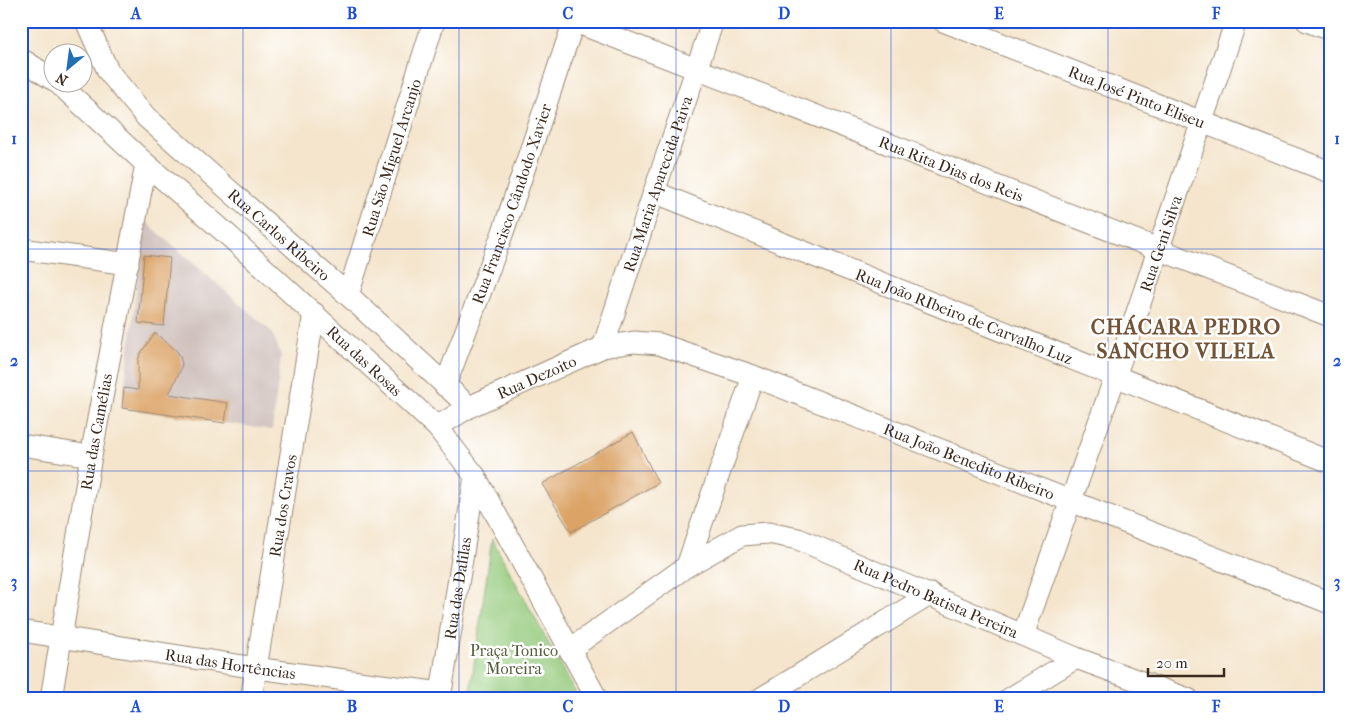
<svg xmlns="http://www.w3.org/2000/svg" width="1351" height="720" font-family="'IM FELL French Canon',serif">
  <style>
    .industrial { fill: #cfc0bb }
    .green { fill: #94ca7c; stroke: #687a4d }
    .building { fill: #dba365 }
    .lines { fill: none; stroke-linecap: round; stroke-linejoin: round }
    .street-casing { stroke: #988875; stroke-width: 23 }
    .street { stroke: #fff; stroke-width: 21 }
    .grid { fill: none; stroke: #1d4ed8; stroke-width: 1; stroke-opacity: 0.55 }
    .labels { text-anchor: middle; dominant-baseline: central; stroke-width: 5; stroke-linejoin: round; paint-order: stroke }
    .street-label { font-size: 16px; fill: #3b2a1e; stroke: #fff }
    .park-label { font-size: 16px; fill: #565a3a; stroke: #fff }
    .district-label { font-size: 21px; font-weight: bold; letter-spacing: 1px; fill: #735437; stroke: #fff }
    .neatline { fill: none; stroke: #1d4ed8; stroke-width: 2 }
    .grid-label { font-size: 16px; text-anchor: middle; font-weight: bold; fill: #1d4ed8 }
  </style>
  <rect width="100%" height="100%" fill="#fff"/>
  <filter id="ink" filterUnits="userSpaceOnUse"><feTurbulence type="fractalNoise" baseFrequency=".02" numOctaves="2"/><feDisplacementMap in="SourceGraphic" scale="10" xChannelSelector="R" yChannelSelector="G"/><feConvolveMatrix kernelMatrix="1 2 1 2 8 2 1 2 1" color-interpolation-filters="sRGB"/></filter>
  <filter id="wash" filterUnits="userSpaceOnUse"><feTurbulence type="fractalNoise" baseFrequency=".0096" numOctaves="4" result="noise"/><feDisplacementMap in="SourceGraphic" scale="20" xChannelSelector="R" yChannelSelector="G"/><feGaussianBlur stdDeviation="1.12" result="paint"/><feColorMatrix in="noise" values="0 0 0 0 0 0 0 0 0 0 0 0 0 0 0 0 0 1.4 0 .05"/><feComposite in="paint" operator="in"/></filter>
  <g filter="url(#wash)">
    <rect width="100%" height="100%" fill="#f4e5cc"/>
    <path class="industrial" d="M 145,221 L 272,332 L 281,356 L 272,430 L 122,408 Z"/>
    <path class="green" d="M 492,539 L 579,699 L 469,699 Z"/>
    <g id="blocks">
      <g class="building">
        <path d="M 144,255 L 170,258 L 164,326 L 138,323 Z"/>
        <path d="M 155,333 L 176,350 L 180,356 L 182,364 L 180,371 L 169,394 L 228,403 L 225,423 L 122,408 L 124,388 L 138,390 L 138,361 L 140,354 Z"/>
        <path d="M 633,432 L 658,483 L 571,532 L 542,484 Z"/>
      </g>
    </g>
  </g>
  <g filter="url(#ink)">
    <use href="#blocks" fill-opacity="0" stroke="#988875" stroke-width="1"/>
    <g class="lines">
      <g class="street-casing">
        <g id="street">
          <path id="s1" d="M 86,21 L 108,71 L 146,117 L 348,295 L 469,407 L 437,427"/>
          <path id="s2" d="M 573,21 L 1330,316"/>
          <path id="s3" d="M 943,21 L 1330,172"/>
          <path d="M 1307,21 L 1330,30"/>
          <path d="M 21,60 L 26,62 L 52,79"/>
          <path id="s4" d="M 57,82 L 146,164 L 229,236 L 437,427 L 475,476 L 597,699"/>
          <path id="s5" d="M 654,192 L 1330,462"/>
          <path d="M 21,249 L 128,264"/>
          <path id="s6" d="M 348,295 L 434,21"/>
          <path id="s7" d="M 603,347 L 654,192 L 713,21"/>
          <path id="s8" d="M 445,386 L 503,232 L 574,21"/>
          <path id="s9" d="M 469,407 L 603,347 L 634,342 L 659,344 L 753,376 L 1330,603"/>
          <path d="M 21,445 L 91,456"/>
          <path id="s10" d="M 687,566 L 742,535 L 768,533 L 798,539 L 1076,658 L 1188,699"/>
          <path id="s11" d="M 21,631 L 256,668 L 441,693"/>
          <path id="s12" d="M 1023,635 L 1115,377 L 1236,21"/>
          <path d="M 569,650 L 687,566 L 753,376"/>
          <path id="s13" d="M 51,699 L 91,456 L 146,164"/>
          <path id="s14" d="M 251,699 L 314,313"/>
          <path id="s15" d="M 440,699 L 475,476"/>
          <path d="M 760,699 L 931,594"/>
          <path d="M 1009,699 L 1076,658"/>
        </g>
      </g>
      <use href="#street" class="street"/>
    </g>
  </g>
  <path class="grid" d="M 243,21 L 243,699M 459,21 L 459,699M 676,21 L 676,699M 891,21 L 891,699M 1108,21 L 1108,699M 21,249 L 1330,249M 21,471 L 1330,471"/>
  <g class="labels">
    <g class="street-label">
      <text stroke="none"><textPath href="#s3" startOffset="208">Rua José Pinto Eliseu</textPath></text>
      <text stroke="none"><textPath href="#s6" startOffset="144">Rua São Miguel Arcanjo</textPath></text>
      <text stroke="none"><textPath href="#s2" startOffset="406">Rua Rita Dias dos Reis</textPath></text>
      <text stroke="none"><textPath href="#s7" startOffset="172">Rua Maria Aparecida Paiva</textPath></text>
      <text stroke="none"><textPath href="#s8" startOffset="194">Rua Francisco Cândodo Xavier</textPath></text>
      <text stroke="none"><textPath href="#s1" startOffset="292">Rua Carlos Ribeiro</textPath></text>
      <text stroke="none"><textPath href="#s12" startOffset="415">Rua Geni Silva</textPath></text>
      <text stroke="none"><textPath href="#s5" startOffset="334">Rua João RIbeiro de Carvalho Luz</textPath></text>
      <text stroke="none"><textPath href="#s4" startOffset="415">Rua das Rosas</textPath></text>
      <text stroke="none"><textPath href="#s9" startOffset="74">Rua Dezoito</textPath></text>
      <text stroke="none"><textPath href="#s13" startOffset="271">Rua das Camélias</textPath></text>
      <text stroke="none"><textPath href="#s9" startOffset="535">Rua João Benedito Ribeiro</textPath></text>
      <text stroke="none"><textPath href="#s14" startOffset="196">Rua dos Cravos</textPath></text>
      <text stroke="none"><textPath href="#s15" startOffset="112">Rua das Dalilas</textPath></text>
      <text stroke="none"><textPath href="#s10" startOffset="270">Rua Pedro Batista Pereira</textPath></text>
      <text stroke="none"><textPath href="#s11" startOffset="212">Rua das Hortências</textPath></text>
    </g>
    <g class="park-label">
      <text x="514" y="650">Praça Tonico<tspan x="514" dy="18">Moreira</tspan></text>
    </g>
    <g class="district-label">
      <text x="1186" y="327">CHÁCARA PEDRO<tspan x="1186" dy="24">SANCHO VILELA</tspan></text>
    </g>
  </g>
  <rect width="1351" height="720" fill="none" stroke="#fff" stroke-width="55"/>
  <g transform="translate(68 68) rotate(209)"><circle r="24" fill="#ffffff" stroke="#b1aaa5"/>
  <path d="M0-4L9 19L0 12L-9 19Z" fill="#1f6fb2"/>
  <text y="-8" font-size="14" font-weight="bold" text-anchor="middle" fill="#3b2a1e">N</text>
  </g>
  <path d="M1148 668v8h76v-8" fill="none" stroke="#3b2a1e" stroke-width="2.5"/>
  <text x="1156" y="668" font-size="15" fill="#3b2a1e" stroke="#ffffff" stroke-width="4" paint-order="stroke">20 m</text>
  <rect x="28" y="28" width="1296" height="664" class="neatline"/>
  <g class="grid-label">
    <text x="136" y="19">A</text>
    <text x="352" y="19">B</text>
    <text x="568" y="19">C</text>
    <text x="784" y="19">D</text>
    <text x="999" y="19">E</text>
    <text x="1216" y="19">F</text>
    <text x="14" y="144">1</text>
    <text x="1337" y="144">1</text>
    <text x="14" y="366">2</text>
    <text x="1337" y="366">2</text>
    <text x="14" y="587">3</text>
    <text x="1337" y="587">3</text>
    <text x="136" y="712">A</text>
    <text x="352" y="712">B</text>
    <text x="568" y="712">C</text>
    <text x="784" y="712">D</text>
    <text x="999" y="712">E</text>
    <text x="1216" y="712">F</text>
  </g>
</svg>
